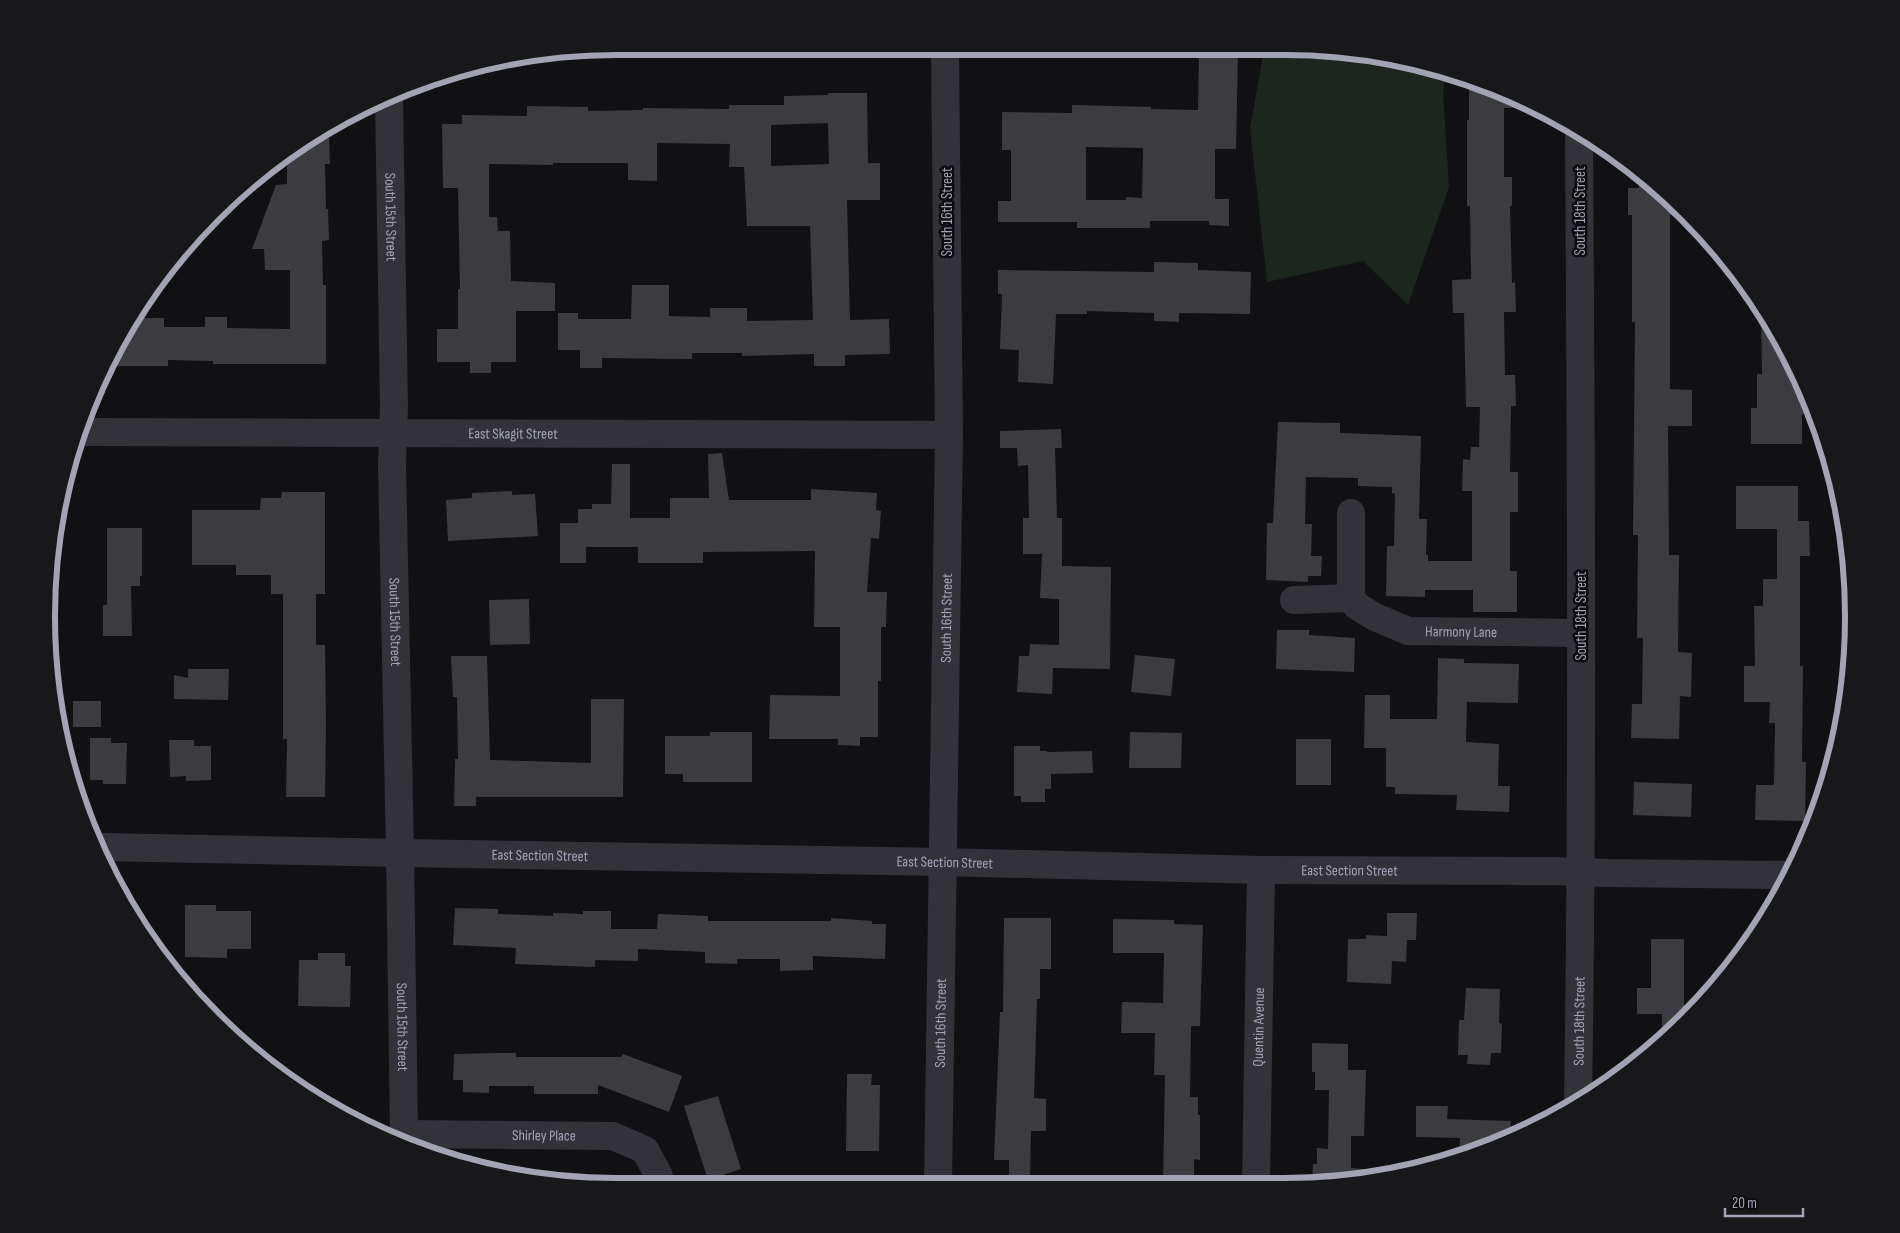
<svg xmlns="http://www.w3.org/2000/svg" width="1900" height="1233" font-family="'Sofia Sans Condensed',sans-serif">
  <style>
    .green { fill: #1d251f }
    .building { fill: #3c3b40; fill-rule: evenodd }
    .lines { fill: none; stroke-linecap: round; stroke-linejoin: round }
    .minor { stroke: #323238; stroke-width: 28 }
    .tertiary { stroke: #323238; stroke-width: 28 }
    .labels { text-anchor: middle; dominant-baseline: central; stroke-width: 5; stroke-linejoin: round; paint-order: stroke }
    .street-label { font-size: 15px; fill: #a2a4b4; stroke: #0c0c0e }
    .rim { fill: none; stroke: #a2a4b4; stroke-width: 6 }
  </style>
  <rect width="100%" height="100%" fill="#111113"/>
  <path class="green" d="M 1259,51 L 1358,51 L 1446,75 L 1443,92 L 1449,187 L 1408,305 L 1363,261 L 1267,282 L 1250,128 L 1263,56 Z"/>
  <g class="building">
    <path d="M 1199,51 L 1238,51 L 1236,149 L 1215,149 L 1215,199 L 1229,199 L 1229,226 L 1209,225 L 1209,221 L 1150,221 L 1150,228 L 1077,228 L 1077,222 L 998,222 L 998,201 L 1011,201 L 1011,150 L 1002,150 L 1002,112 L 1072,113 L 1072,105 L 1151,107 L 1151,109 L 1198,110 ZM 1086,147 L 1143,148 L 1142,198 L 1126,197 L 1126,200 L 1086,200 Z"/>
    <path d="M 1469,81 L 1502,90 L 1539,108 L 1504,108 L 1504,177 L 1512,177 L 1512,206 L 1510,206 L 1512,283 L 1515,282 L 1516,312 L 1504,312 L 1505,375 L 1515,375 L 1516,406 L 1511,406 L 1510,472 L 1518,472 L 1518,512 L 1510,512 L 1510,571 L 1517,571 L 1517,612 L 1473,612 L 1473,590 L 1425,590 L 1425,597 L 1386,596 L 1387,546 L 1394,546 L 1395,494 L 1392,493 L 1392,487 L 1358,486 L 1358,478 L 1306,477 L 1305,524 L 1312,524 L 1311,556 L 1322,556 L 1321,576 L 1308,576 L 1308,582 L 1266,580 L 1267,523 L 1273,523 L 1278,422 L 1340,423 L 1340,433 L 1421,436 L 1419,519 L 1427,519 L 1426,555 L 1428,555 L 1428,561 L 1472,561 L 1472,491 L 1462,491 L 1463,459 L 1470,460 L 1471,447 L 1479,447 L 1480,407 L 1466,407 L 1464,313 L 1453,313 L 1452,280 L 1471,279 L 1470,206 L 1467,206 L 1467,120 L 1469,120 Z"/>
    <path d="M 828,93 L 867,93 L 868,163 L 880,163 L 880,200 L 847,200 L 850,320 L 889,319 L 890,354 L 845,355 L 845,366 L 814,366 L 814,354 L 742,356 L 742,353 L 692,353 L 692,359 L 602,358 L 602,368 L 580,368 L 580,350 L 558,350 L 558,313 L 578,313 L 578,319 L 631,319 L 632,285 L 669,285 L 669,316 L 710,317 L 710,308 L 747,308 L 747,321 L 813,320 L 810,226 L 747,226 L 744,167 L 729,167 L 730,144 L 657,143 L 657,181 L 628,180 L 628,163 L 553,163 L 553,165 L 489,164 L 489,217 L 497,217 L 498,231 L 510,231 L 511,281 L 555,283 L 555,311 L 516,311 L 516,362 L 491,362 L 491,373 L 470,373 L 470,362 L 437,362 L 437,329 L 458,329 L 458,289 L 460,289 L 458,188 L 443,188 L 442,124 L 462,124 L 462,115 L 527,116 L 527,106 L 588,107 L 588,111 L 643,110 L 643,108 L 729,109 L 729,105 L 784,105 L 784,96 L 828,95 ZM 828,123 L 829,164 L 771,166 L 771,125 Z"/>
    <path d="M 329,135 L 330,164 L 325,164 L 326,209 L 328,209 L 329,240 L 322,241 L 323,285 L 326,285 L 326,364 L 213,364 L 213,361 L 168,360 L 168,366 L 107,366 L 123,332 L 132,318 L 164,318 L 164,327 L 205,327 L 205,317 L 227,317 L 227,328 L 290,329 L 290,270 L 265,270 L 264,249 L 252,249 L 276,185 L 287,184 L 287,152 L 299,143 L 313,136 Z"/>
    <path d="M 1639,173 L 1659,188 L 1685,215 L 1670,215 L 1670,389 L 1692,390 L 1692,426 L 1668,426 L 1669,555 L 1679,555 L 1678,652 L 1692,653 L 1691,697 L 1680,696 L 1679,739 L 1631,738 L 1632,704 L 1642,704 L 1643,638 L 1637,638 L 1638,535 L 1633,535 L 1635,322 L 1632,322 L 1632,215 L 1628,215 L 1628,188 L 1639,188 Z"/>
    <path d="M 1154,262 L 1198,263 L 1198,270 L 1251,272 L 1250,314 L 1179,313 L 1179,322 L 1154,321 L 1154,313 L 1087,311 L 1087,314 L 1056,314 L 1053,384 L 1018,382 L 1019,350 L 1000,349 L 1002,294 L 998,294 L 998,270 L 1154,272 Z"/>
    <path d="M 1761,310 L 1795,364 L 1808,399 L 1808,414 L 1802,414 L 1802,444 L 1751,444 L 1751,408 L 1757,408 L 1757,374 L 1762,374 Z"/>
    <path d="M 1061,429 L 1062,448 L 1055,448 L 1057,518 L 1062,518 L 1062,566 L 1111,567 L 1110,669 L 1053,668 L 1052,694 L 1017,692 L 1019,656 L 1029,656 L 1030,644 L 1059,645 L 1059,599 L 1040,598 L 1042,554 L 1023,554 L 1023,518 L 1029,518 L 1028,465 L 1018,466 L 1017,448 L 1000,448 L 1000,431 Z"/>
    <path d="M 722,453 L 729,500 L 811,500 L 811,489 L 877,493 L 876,510 L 881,511 L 879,539 L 871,538 L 867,592 L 887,592 L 886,627 L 881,627 L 881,681 L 878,681 L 878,737 L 860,737 L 860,746 L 838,745 L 838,739 L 769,739 L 770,695 L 840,696 L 840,627 L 814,627 L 815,551 L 703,552 L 703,563 L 638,563 L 638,547 L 586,547 L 586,563 L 560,563 L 560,523 L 578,523 L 578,509 L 592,509 L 592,504 L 611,504 L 612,464 L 630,464 L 630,518 L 670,518 L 670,498 L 709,498 L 708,454 Z"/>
    <path d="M 1736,486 L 1798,486 L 1798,521 L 1809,521 L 1810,556 L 1800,556 L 1800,666 L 1803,666 L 1802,762 L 1806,762 L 1805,821 L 1755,820 L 1756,785 L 1774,785 L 1775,723 L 1769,723 L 1770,702 L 1744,702 L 1744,666 L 1755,666 L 1754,606 L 1763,606 L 1763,579 L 1777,579 L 1777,529 L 1736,529 Z"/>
    <path d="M 512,491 L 512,495 L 535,494 L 538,536 L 448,541 L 446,500 L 472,498 L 472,493 Z"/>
    <path d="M 282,492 L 325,492 L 325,594 L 316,594 L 316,645 L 325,645 L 326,725 L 325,797 L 286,797 L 287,739 L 283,739 L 283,594 L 271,594 L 271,575 L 236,575 L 236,565 L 192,565 L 192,510 L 260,510 L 261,498 L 281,498 Z"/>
    <path d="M 107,528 L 142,528 L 142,576 L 140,576 L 140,586 L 131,586 L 132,636 L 103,636 L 103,605 L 107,605 Z"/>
    <path d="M 529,599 L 530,644 L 490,645 L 489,600 Z"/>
    <path d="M 1277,630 L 1309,630 L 1309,635 L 1355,638 L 1354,672 L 1276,669 Z"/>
    <path d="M 1135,655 L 1175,659 L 1171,696 L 1131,692 Z"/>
    <path d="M 451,656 L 487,656 L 490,760 L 591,763 L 591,699 L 624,699 L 623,797 L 476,797 L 476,806 L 454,806 L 455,759 L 458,759 L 457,697 L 453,697 Z"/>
    <path d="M 1438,658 L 1464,659 L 1464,663 L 1519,664 L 1518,703 L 1467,702 L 1466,742 L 1499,744 L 1498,786 L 1510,786 L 1509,812 L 1456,810 L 1457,795 L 1395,794 L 1395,787 L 1386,787 L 1386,748 L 1364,748 L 1365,695 L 1390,695 L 1390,719 L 1437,719 Z"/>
    <path d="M 188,669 L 229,669 L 228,700 L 174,699 L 174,675 L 188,678 Z"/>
    <rect x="73" y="701" width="28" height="26"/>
    <path d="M 710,732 L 752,732 L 752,782 L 683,782 L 683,774 L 665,774 L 665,736 L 710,736 Z"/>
    <path d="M 1130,732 L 1182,733 L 1181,768 L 1129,768 Z"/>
    <path d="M 90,738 L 111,738 L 111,743 L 127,743 L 126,784 L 103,784 L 103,780 L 90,780 Z"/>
    <rect x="1296" y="739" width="35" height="46"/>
    <path d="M 169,740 L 194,740 L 194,746 L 211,746 L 211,780 L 186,781 L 186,776 L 170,777 Z"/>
    <path d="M 1014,746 L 1040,746 L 1040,751 L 1047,751 L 1047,752 L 1092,751 L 1093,773 L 1051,774 L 1051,789 L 1045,789 L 1045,802 L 1021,802 L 1021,796 L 1014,796 Z"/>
    <path d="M 1634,782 L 1692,784 L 1691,817 L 1633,815 Z"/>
    <path d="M 185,905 L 216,905 L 216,911 L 251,911 L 251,949 L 227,949 L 227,958 L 185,957 Z"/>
    <path d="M 455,908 L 498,909 L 498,914 L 553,916 L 553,913 L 583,914 L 583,911 L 611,911 L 611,929 L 657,929 L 658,914 L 708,916 L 708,921 L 831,921 L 831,918 L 872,921 L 872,924 L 886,924 L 885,959 L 813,956 L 813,970 L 780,971 L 780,959 L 737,959 L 737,964 L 705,963 L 705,952 L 638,949 L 638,961 L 595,960 L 595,967 L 515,964 L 516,948 L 453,945 Z"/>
    <path d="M 1387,913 L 1417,913 L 1416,940 L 1407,940 L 1406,962 L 1392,961 L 1391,984 L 1347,982 L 1348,939 L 1366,939 L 1366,935 L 1387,936 Z"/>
    <path d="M 1004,918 L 1051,918 L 1051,969 L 1040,969 L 1040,999 L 1037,999 L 1034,1098 L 1046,1099 L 1046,1131 L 1031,1131 L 1030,1184 L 1009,1184 L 1009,1160 L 994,1160 L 1000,1012 L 1003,1012 Z"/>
    <path d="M 1113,919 L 1174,920 L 1174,924 L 1203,925 L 1200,1026 L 1191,1026 L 1190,1097 L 1198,1097 L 1198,1115 L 1200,1115 L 1200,1160 L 1194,1159 L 1194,1185 L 1163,1185 L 1165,1075 L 1154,1075 L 1155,1033 L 1121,1033 L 1122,1002 L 1163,1003 L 1164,953 L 1113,953 Z"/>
    <path d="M 1651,939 L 1684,939 L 1684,1019 L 1662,1039 L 1662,1014 L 1637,1014 L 1637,988 L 1651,988 Z"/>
    <path d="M 318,953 L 345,953 L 345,966 L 351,966 L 350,1007 L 298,1006 L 299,960 L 318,960 Z"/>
    <path d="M 1466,988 L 1500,989 L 1499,1023 L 1502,1024 L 1501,1053 L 1491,1053 L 1490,1065 L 1467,1064 L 1468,1055 L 1458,1055 L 1459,1020 L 1464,1020 Z"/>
    <path d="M 1312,1043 L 1348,1044 L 1348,1070 L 1366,1070 L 1364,1136 L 1351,1136 L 1351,1168 L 1373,1170 L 1374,1177 L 1312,1186 L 1313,1164 L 1317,1164 L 1317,1148 L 1328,1149 L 1329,1090 L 1315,1090 L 1315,1072 L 1312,1072 Z"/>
    <path d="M 494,1053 L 516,1053 L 516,1057 L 621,1057 L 623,1054 L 682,1076 L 669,1112 L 598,1085 L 598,1094 L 534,1094 L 534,1086 L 489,1086 L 489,1093 L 463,1092 L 463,1080 L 453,1080 L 454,1054 Z"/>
    <path d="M 847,1074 L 872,1074 L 871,1085 L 880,1085 L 879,1151 L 846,1151 Z"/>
    <path d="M 718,1096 L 741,1169 L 708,1180 L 684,1106 Z"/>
    <path d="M 1416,1106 L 1448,1106 L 1447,1119 L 1511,1121 L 1510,1138 L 1459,1157 L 1460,1138 L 1416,1137 Z"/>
  </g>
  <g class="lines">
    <g class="minor">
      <path id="s1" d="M 77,432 L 949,435"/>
      <path id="s2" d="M 1351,513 L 1351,598 L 1357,606 L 1375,617 L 1408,631 L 1581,633"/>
      <path d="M 1294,600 L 1351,598"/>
      <path id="s3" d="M 100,847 L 400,853 L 404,1134 L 401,1144"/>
      <path id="s4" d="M 404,1134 L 613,1136 L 645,1150 L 659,1176 L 659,1182"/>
      <path id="s5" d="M 938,1184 L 949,435 L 945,51"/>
      <path id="s6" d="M 1256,1185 L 1261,870"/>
    </g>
    <g class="tertiary">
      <path id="s7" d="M 389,98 L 394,407 L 392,464 L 400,853 L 943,862 L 1261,870 L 1551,871 L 1607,873 L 1790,875"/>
      <path id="s8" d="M 1578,1102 C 1583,778 1581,454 1579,130"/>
    </g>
  </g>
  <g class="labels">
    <g class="street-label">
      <text transform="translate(1580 211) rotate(-90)">South 18th Street</text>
      <text transform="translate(947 212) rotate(-90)">South 16th Street</text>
      <text stroke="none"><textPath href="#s7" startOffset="119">South 15th Street</textPath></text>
      <text stroke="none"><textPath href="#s1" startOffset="436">East Skagit Street</textPath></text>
      <text transform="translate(1581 616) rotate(-90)">South 18th Street</text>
      <text stroke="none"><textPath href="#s5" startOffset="566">South 16th Street</textPath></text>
      <text stroke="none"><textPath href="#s7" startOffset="524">South 15th Street</textPath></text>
      <text stroke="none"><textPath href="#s2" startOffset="205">Harmony Lane</textPath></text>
      <text stroke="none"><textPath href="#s7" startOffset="895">East Section Street</textPath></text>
      <text stroke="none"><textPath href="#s7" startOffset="1300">East Section Street</textPath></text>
      <text stroke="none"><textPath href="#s7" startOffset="1705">East Section Street</textPath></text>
      <text stroke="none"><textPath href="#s8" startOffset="81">South 18th Street</textPath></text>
      <text stroke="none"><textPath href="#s5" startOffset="161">South 16th Street</textPath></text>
      <text stroke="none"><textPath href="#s3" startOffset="474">South 15th Street</textPath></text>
      <text stroke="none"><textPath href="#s6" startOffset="158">Quentin Avenue</textPath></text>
      <text stroke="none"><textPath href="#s4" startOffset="140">Shirley Place</textPath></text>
    </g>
  </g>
  <path d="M0 0H1900V1233H0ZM616 55H1284A561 561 0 0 1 1845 616V617A561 561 0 0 1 1284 1178H616A561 561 0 0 1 55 617V616A561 561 0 0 1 616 55Z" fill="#18181b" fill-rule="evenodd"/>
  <path class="rim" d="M616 55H1284A561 561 0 0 1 1845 616V617A561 561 0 0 1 1284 1178H616A561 561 0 0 1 55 617V616A561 561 0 0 1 616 55Z"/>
  <path d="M1725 1208v8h78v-8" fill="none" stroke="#a2a4b4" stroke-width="2.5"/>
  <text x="1732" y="1208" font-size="15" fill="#a2a4b4" stroke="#0c0c0e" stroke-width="4" paint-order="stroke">20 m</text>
</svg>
